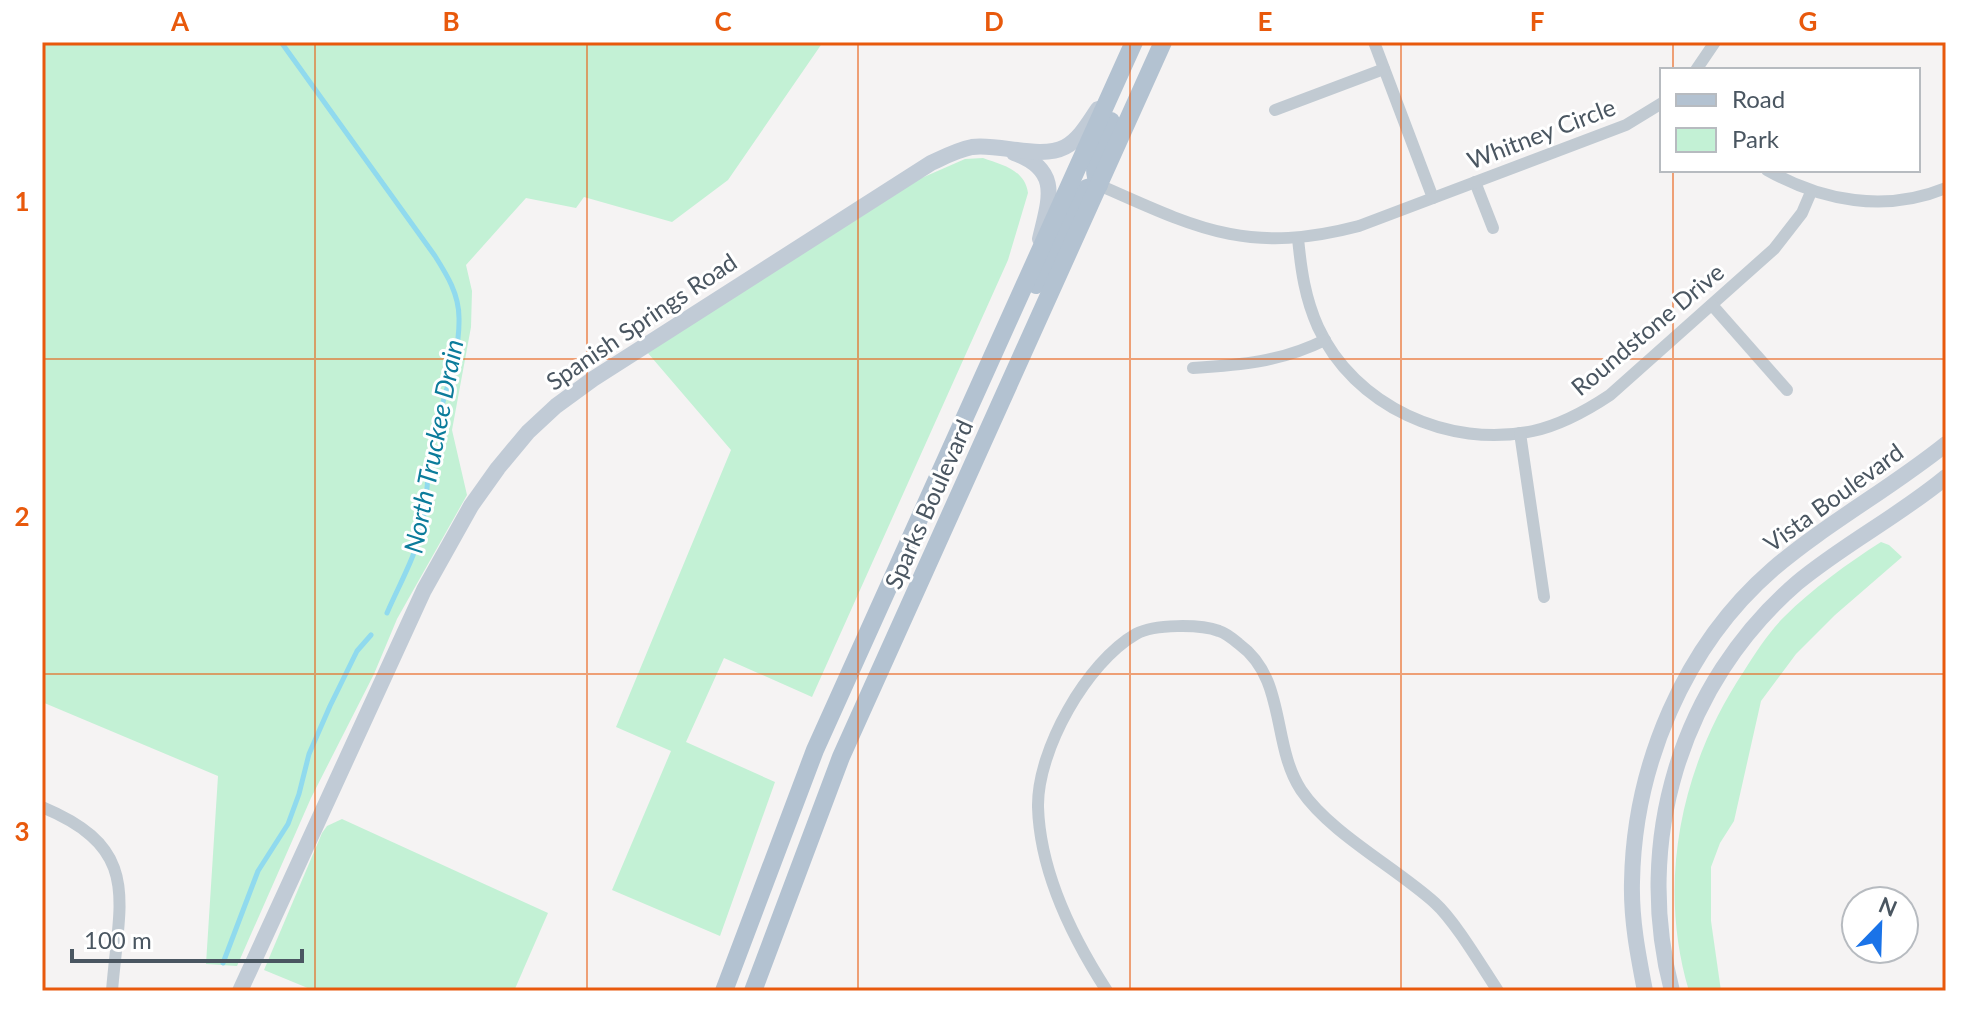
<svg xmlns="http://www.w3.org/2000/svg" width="1988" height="1033" font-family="Lato,sans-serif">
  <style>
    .green { fill: #c3f1d5 }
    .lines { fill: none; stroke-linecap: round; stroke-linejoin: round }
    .stream { stroke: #90daee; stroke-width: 5 }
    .street { stroke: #c1cad2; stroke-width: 12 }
    .secondary { stroke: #c1cbd6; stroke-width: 16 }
    .primary { stroke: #b3c2d1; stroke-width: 18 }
    .grid { fill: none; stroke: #e8590c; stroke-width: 2; stroke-opacity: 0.55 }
    .labels { text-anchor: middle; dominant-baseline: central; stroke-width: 6; stroke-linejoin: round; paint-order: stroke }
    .street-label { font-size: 24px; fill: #4a5661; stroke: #fff }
    .water-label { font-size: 26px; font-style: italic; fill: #0c7c9b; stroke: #fff }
    .neatline { fill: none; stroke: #e8590c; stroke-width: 3 }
    .grid-label { font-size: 26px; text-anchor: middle; font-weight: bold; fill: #e8590c }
  </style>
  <rect width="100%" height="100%" fill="#f5f3f3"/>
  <g class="green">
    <path d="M 42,42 L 823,42 L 728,180 L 672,222 L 584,197 L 576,208 L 526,198 L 466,265 L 472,291 L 471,327 L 452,430 L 467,495 L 397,619 L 374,674 L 311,798 L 237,966 L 206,964 L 218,776 L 42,702 Z"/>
    <path d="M 983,158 C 1003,165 1025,170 1028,193 L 1008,260 L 812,697 L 724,658 L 686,742 L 775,782 L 720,936 L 612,890 L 671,751 L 616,727 L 731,450 L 647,352 L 917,180 L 965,159 Z"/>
    <path d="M 1881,542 L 1889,545 L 1902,557 L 1835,615 L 1796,654 L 1761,701 L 1734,821 L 1720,843 L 1711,867 L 1711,921 L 1721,991 L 1689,991 C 1656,881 1682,764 1744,671 C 1756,652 1769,632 1784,617 C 1812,589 1848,563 1881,542 Z"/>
    <path d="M 342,819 L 548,913 L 514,991 L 315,991 L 264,970 L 322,833 L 327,826 Z"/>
  </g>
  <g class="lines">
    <g class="stream">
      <path d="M 281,42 L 435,256 C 447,275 459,294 459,318 C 460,358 442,398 434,437 C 427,465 428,494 423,522 C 417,554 400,583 387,613"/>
      <path d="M 223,963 L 258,871 L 288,824 L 299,794 L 309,754 L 330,706 L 357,651 L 371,635"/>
    </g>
    <g class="street">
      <path d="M 1374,42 L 1433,198"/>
      <path d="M 1696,70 L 1715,42"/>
      <path d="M 1275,110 L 1384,69"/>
      <path d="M 1767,170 C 1822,201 1885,213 1946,188"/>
      <path d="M 1475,182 L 1493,228"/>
      <path d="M 1099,185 C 1198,229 1248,255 1359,226 L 1626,125 L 1662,103"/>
      <path d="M 1298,238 C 1301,270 1305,298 1318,327 C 1354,406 1449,449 1533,431 C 1561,425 1586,411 1610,395 L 1774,249 L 1802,213 L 1811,192"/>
      <path d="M 1712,305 L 1787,390"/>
      <path d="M 1193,368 C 1240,365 1281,362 1325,340"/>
      <path d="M 1520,433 L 1544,597"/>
      <path d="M 42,807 C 143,849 119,900 112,991"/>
      <path d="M 1107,991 C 1072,937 1040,872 1038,807 C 1037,750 1087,662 1136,634 C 1154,624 1200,624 1219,631 C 1226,633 1233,639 1239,644 C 1287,679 1271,744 1301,790 C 1330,833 1395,867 1435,903 C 1455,921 1482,967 1498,991"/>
    </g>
    <g class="secondary">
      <path d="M 1014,153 C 1062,170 1049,200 1040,239"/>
      <path d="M 240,991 L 424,590 L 471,506 L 498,468 L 528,432 L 556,406 L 593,379 L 931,163 C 944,157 957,150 972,147 C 999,143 1040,160 1065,147 C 1080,139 1089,122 1098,109"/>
      <path d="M 1645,991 C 1638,955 1631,919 1632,882 C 1634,766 1684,646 1773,569 C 1827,523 1890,489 1946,444"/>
      <path d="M 1672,991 C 1633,842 1680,684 1797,583 C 1844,544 1899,516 1946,477"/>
    </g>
    <g class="primary">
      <path d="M 1036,285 L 1079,197 L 1087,188 L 1099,185 C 1088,163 1102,142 1111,121"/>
      <path d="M 724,991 L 815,750 L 1134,42"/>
      <path d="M 753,991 L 841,757 L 1163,42"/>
    </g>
  </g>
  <path class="grid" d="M 315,42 L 315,991M 587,42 L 587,991M 858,42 L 858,991M 1130,42 L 1130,991M 1401,42 L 1401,991M 1673,42 L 1673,70M 1673,170 L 1673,991M 42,359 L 1946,359M 42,674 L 1946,674"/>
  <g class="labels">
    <g class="street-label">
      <text transform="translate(1541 133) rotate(-21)">Whitney Circle</text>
      <text transform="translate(641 321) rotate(-34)">Spanish Springs Road</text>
      <text transform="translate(1647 329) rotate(-40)">Roundstone Drive</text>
      <text transform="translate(1833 497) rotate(-36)">Vista Boulevard</text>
      <text transform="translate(928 504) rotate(-66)">Sparks Boulevard</text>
    </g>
    <g class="water-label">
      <text transform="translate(433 446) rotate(-79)">North Truckee Drain</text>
    </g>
  </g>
  <rect width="1988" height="1033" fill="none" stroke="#ffffff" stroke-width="88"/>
  <rect x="1660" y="68" width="260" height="104" fill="#ffffff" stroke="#b7bbc0" stroke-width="2"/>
  <rect x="1676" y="94" width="40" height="12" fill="#b3c2d1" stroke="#b7bbc0" stroke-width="2"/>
  <text x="1732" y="108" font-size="24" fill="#4a5661">Road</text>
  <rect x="1676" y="128" width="40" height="24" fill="#c3f1d5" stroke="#b7bbc0" stroke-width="2"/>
  <text x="1732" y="148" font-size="24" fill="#4a5661">Park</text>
  <g transform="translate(1880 925) rotate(23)"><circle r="38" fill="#ffffff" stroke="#b7bbc0" stroke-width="2"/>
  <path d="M0-6L14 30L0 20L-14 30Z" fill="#1a73e8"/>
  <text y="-12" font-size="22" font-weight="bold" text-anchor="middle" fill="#4a5661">N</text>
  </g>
  <path d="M72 949v12h230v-12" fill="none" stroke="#4a5661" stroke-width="4"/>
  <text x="84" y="949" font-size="24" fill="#4a5661" stroke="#ffffff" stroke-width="6" paint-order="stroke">100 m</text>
  <rect x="44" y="44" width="1900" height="945" class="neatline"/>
  <g class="grid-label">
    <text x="180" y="31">A</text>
    <text x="451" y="31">B</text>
    <text x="723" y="31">C</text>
    <text x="994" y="31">D</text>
    <text x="1265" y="31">E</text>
    <text x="1537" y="31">F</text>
    <text x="1808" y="31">G</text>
    <text x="22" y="211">1</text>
    <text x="22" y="526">2</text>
    <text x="22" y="841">3</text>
  </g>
</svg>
